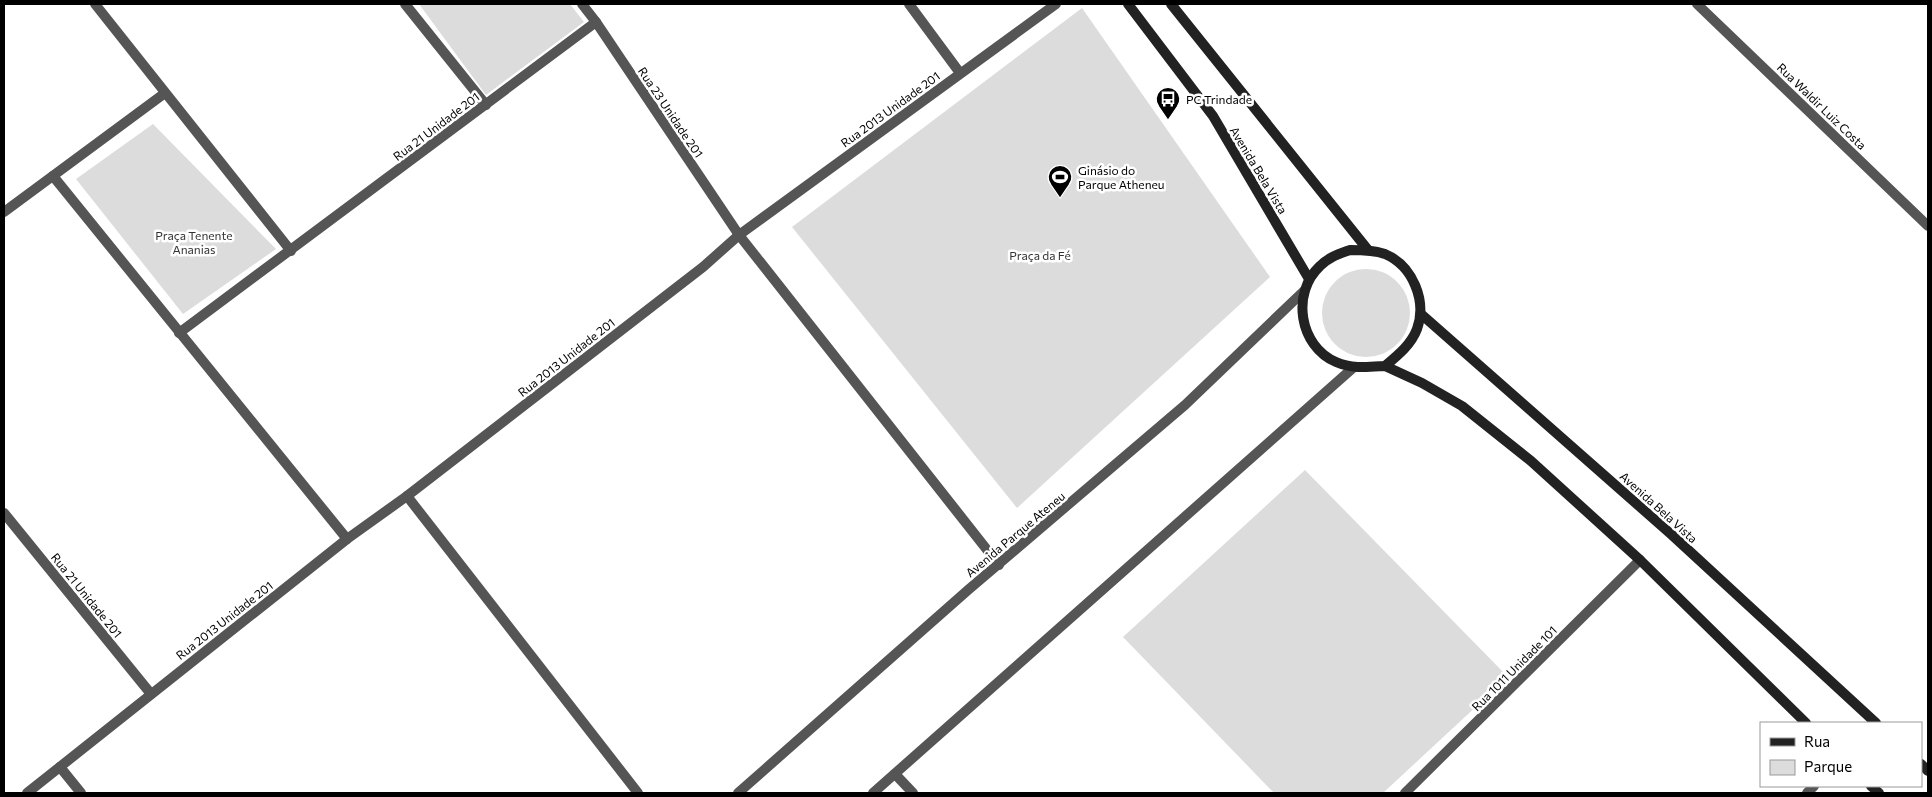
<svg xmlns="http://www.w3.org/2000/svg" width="1932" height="797" font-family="Commissioner,sans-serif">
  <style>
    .green { fill: #dcdcdc }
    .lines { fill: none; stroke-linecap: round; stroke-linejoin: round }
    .minor { stroke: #555; stroke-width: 10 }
    .tertiary { stroke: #555; stroke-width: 10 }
    .secondary { stroke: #222; stroke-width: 10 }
    .labels { text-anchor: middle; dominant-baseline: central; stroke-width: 5; stroke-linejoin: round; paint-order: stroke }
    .poi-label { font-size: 12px; fill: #000; stroke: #fff; text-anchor: start }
    .street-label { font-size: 12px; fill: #000; stroke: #fff }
    .park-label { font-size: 12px; fill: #333; stroke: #fff }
  </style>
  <rect width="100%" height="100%" fill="#fff"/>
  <g class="green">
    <path d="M 419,4 L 570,4 L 584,22 L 486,95 Z"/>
    <path d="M 1082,8 L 1270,277 L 1017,508 L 792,227 Z"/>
    <path d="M 153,124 L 276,249 L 183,314 L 76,179 Z"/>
    <circle cx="1366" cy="313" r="44"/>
    <path d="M 1305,470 L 1508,677 L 1383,793 L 1274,793 L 1123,637 Z"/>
  </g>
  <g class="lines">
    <g class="minor">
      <path d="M 95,4 L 291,251"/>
      <path d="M 405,4 L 486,105"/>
      <path d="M 582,4 L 596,22 L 739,235 L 999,565"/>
      <path d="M 909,4 L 960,73"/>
      <path d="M 1697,4 L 1928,226"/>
      <path d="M 53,176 L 347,539"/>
      <path d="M 4,212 L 165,93"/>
      <path d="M 179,333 L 596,22"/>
      <path d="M 407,496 L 638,793"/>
      <path d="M 4,513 L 151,694"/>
      <path d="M 60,767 L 81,793"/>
      <path d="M 895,774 L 913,793"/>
      <path d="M 27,793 L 347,539 L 407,496 L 703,267 L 739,235 L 1056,4"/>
      <path d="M 1405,793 L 1640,560"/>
      <path d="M 1807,793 L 1814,786"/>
    </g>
    <g class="tertiary">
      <path d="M 738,793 L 968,590 L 1185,405 L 1305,290"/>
      <path d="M 873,793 L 1354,367"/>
    </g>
    <g class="secondary">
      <path d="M 1128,4 L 1213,116 L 1309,279"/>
      <path d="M 1171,4 L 1368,250"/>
      <path d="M 1350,250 C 1362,250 1374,250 1385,254 C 1413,266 1427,301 1417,329 C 1411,345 1397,356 1385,366 C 1368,367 1352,369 1336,362 C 1299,346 1291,293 1320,266 C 1329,257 1339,254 1350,250 Z"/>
      <path d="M 1421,314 L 1672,535 L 1876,723"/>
      <path d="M 1385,366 L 1422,383 L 1462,406 L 1531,461 L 1640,560 L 1806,723"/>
      <path d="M 1921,764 L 1928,771"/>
      <path d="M 1871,786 L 1879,793"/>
    </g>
  </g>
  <defs>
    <g id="bus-pin" transform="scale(1.25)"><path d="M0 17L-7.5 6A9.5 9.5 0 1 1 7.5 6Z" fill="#000" stroke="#fff"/><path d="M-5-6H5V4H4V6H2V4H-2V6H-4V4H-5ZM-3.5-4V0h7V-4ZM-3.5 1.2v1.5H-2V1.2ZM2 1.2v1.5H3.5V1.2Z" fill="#fff"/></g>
    <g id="stadium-pin" transform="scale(1.25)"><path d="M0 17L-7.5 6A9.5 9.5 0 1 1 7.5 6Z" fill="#000" stroke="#fff"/><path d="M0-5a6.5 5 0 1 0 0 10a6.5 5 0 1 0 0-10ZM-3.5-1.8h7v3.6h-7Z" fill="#fff"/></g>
  </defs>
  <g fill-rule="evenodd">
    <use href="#bus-pin" x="1168" y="99"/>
    <use href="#stadium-pin" x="1060" y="177"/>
  </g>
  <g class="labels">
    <g class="poi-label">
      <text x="1186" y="99">PC Trindade</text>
      <text x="1078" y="170">Ginásio do<tspan x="1078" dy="14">Parque Atheneu</tspan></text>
    </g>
    <g class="street-label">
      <text transform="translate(1822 106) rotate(44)">Rua Waldir Luiz Costa</text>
      <text transform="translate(890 109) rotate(-36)">Rua 2013 Unidade 201</text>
      <text transform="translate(671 112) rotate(56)">Rua 23 Unidade 201</text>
      <text transform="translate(436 126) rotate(-37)">Rua 21 Unidade 201</text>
      <text transform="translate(1259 170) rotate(59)">Avenida Bela Vista</text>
      <text transform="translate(566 357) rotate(-38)">Rua 2013 Unidade 201</text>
      <text transform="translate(1659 507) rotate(42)">Avenida Bela Vista</text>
      <text transform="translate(1015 534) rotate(-40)">Avenida Parque Ateneu</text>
      <text transform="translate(87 595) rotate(51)">Rua 21 Unidade 201</text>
      <text transform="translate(224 620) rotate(-38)">Rua 2013 Unidade 201</text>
      <text transform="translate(1514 668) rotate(-45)">Rua 1011 Unidade 101</text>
    </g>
    <g class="park-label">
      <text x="194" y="235">Praça Tenente<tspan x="194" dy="14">Ananias</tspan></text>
      <text x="1040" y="255">Praça da Fé</text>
    </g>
  </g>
  <rect width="1932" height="797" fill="none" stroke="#000000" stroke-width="10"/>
  <rect x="1760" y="722" width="162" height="65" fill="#ffffff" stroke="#999999"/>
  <rect x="1770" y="738" width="25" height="8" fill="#222222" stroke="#999999"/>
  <text x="1804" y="747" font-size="15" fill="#000000">Rua</text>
  <rect x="1770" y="760" width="25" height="15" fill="#dcdcdc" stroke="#999999"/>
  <text x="1804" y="772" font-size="15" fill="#000000">Parque</text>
</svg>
